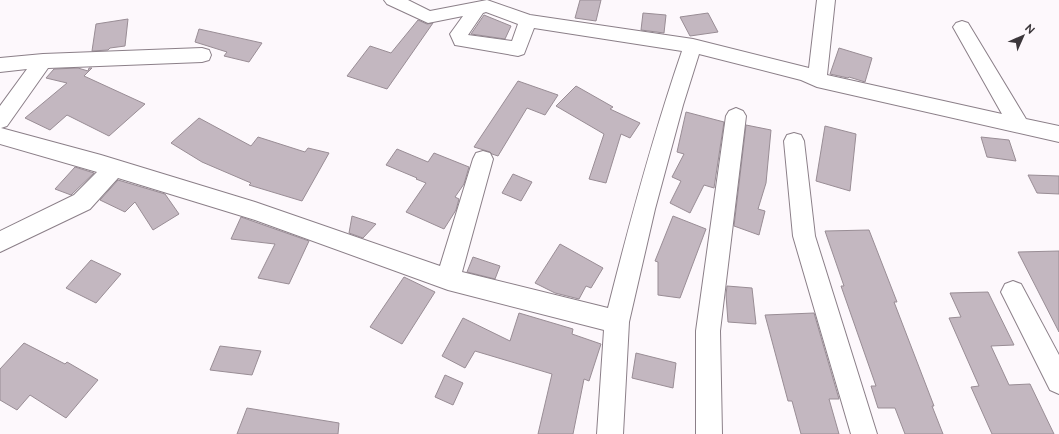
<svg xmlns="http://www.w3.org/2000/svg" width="1059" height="434" font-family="Raleway,sans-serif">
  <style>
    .building { fill: #c3b7c0; stroke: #998d95 }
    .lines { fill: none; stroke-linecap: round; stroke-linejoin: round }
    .minor-casing { stroke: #8b7f88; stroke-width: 2 }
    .minor { fill: #fff; fill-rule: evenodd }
  </style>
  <rect width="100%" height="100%" fill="#fdf8fc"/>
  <g class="building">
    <path d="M 580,0 L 601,0 L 596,21 L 575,18 Z"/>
    <path d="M 643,13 L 666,15 L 664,33 L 641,30 Z"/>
    <path d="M 708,13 L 718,32 L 690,36 L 680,17 Z"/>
    <path d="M 484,15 L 511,26 L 505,39 L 471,34 Z"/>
    <path d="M 128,19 L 125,46 L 110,48 L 108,50 L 92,51 L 96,24 Z"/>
    <path d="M 418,20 L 427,24 L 433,23 L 387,89 L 347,76 L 370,46 L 391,53 Z"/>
    <path d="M 199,29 L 262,43 L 249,62 L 224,56 L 227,52 L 195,42 Z"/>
    <path d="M 839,48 L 872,58 L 865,82 L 849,77 L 848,78 L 830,74 Z"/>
    <path d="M 78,68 L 88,71 L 89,68 L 92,68 L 84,76 L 145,104 L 109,136 L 67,115 L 50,130 L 25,118 L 67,83 L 46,78 L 54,69 Z"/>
    <path d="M 518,81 L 558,95 L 545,115 L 527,108 L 498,156 L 492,154 L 490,152 L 474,147 Z"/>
    <path d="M 576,86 L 613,107 L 610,109 L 640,123 L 630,138 L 621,134 L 606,183 L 589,179 L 604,134 L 556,106 Z"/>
    <path d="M 686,112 L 724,122 L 714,188 L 704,185 L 690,213 L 670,203 L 681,181 L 672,177 L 684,154 L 677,152 Z"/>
    <path d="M 199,118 L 251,146 L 258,137 L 305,152 L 308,148 L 329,153 L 302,201 L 249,185 L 251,183 L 202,162 L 171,143 Z"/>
    <path d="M 746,125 L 771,130 L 766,183 L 758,209 L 765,211 L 759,235 L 734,226 Z"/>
    <path d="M 825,126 L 856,134 L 850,191 L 816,181 Z"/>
    <path d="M 981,137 L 1009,140 L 1016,161 L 987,157 Z"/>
    <path d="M 397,149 L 428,162 L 434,153 L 469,167 L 464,184 L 455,197 L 459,199 L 456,210 L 444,229 L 406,212 L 426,183 L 416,179 L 417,178 L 386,165 Z"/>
    <path d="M 75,167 L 94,173 L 71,195 L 55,189 Z"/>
    <path d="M 513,174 L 532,182 L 521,201 L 502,193 Z"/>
    <path d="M 1028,175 L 1059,176 L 1059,194 L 1037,193 Z"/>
    <path d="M 118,180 L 165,194 L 179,214 L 153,230 L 135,202 L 125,212 L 100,200 Z"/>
    <path d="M 352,216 L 376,224 L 363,238 L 349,233 Z"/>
    <path d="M 673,216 L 706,229 L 680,298 L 658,295 L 658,262 L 655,261 Z"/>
    <path d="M 241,217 L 309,241 L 289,284 L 258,278 L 275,244 L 231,239 Z"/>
    <path d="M 869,230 L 897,302 L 894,302 L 934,406 L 932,406 L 943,434 L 905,434 L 895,408 L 878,408 L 871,386 L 876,386 L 841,286 L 844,286 L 825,231 Z"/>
    <path d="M 560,244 L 603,268 L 591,288 L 586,286 L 579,299 L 555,293 L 535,283 Z"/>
    <path d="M 1059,251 L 1059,332 L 1018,252 Z"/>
    <path d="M 473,257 L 500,266 L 495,279 L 467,272 Z"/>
    <path d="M 91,260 L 121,274 L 96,303 L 66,288 Z"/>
    <path d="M 404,277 L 435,292 L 402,344 L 370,327 Z"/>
    <path d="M 727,286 L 752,288 L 756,324 L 728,322 L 726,295 Z"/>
    <path d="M 988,292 L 1014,345 L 991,346 L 1009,385 L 1030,384 L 1054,434 L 992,434 L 971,387 L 979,386 L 949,318 L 961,317 L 950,293 Z"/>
    <path d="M 519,313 L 573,329 L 572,334 L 601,344 L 589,381 L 584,379 L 573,434 L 538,434 L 552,374 L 475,351 L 465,368 L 442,356 L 463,318 L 510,341 Z"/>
    <path d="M 814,313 L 839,399 L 829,399 L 839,434 L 801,434 L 792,401 L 788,401 L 765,315 Z"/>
    <path d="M 24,343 L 65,364 L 67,362 L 98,380 L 66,418 L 30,395 L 17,410 L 0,400 L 0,369 Z"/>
    <path d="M 220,346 L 261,351 L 252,375 L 210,370 Z"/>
    <path d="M 636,353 L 676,363 L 673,388 L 632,378 Z"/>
    <path d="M 445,375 L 463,383 L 453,405 L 435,397 Z"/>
    <path d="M 247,408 L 339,423 L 338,434 L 237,434 Z"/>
  </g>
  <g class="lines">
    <g class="minor-casing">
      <g id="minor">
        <path d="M 384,0 L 408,0 L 430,11 L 487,0 L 530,15 L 693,39 L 809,68 L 817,0 L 835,0 L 827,75 L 1002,114 L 953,27 L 956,23 L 962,21 L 968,23 L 1026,119 L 1059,126 L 1059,142 L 817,87 L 801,80 L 699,54 L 683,105 L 655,209 L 629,322 L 623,434 L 597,434 L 604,330 L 448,290 L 255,220 L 118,178 L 90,209 L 0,252 L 0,231 L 74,195 L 97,172 L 0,144 L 0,106 L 27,69 L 0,72 L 0,58 L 43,54 L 202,48 L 209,50 L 211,55 L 209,60 L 202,62 L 48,68 L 7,126 L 1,128 L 101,155 L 255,202 L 440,266 L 473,159 L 476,153 L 483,151 L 490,153 L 493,159 L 462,272 L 608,308 C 630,221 653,135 682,51 L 534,28 L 524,54 L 518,56 L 461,46 L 455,45 L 450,34 L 463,16 L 428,23 L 387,4 ZM 486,12 L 518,24 L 512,41 L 468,35 L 483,13 Z"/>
        <path d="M 736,108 L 743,111 L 746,116 L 720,331 L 722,434 L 696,434 L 696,331 L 726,116 L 729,111 Z"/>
        <path d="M 794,133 L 801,135 L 804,141 L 815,236 L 877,434 L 851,434 L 793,236 L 784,141 L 787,135 Z"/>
        <path d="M 1013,281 L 1021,284 L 1059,355 L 1059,394 L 1050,390 L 1001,292 L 1005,284 Z"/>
      </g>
    </g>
    <use href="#minor" class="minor"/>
  </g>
  <g transform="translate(1023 36) rotate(45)" stroke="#fdf8fc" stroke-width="3" paint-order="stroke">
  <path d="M0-3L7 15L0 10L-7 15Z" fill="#3c373b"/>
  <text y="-6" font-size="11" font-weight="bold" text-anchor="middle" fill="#3c373b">N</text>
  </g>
</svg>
